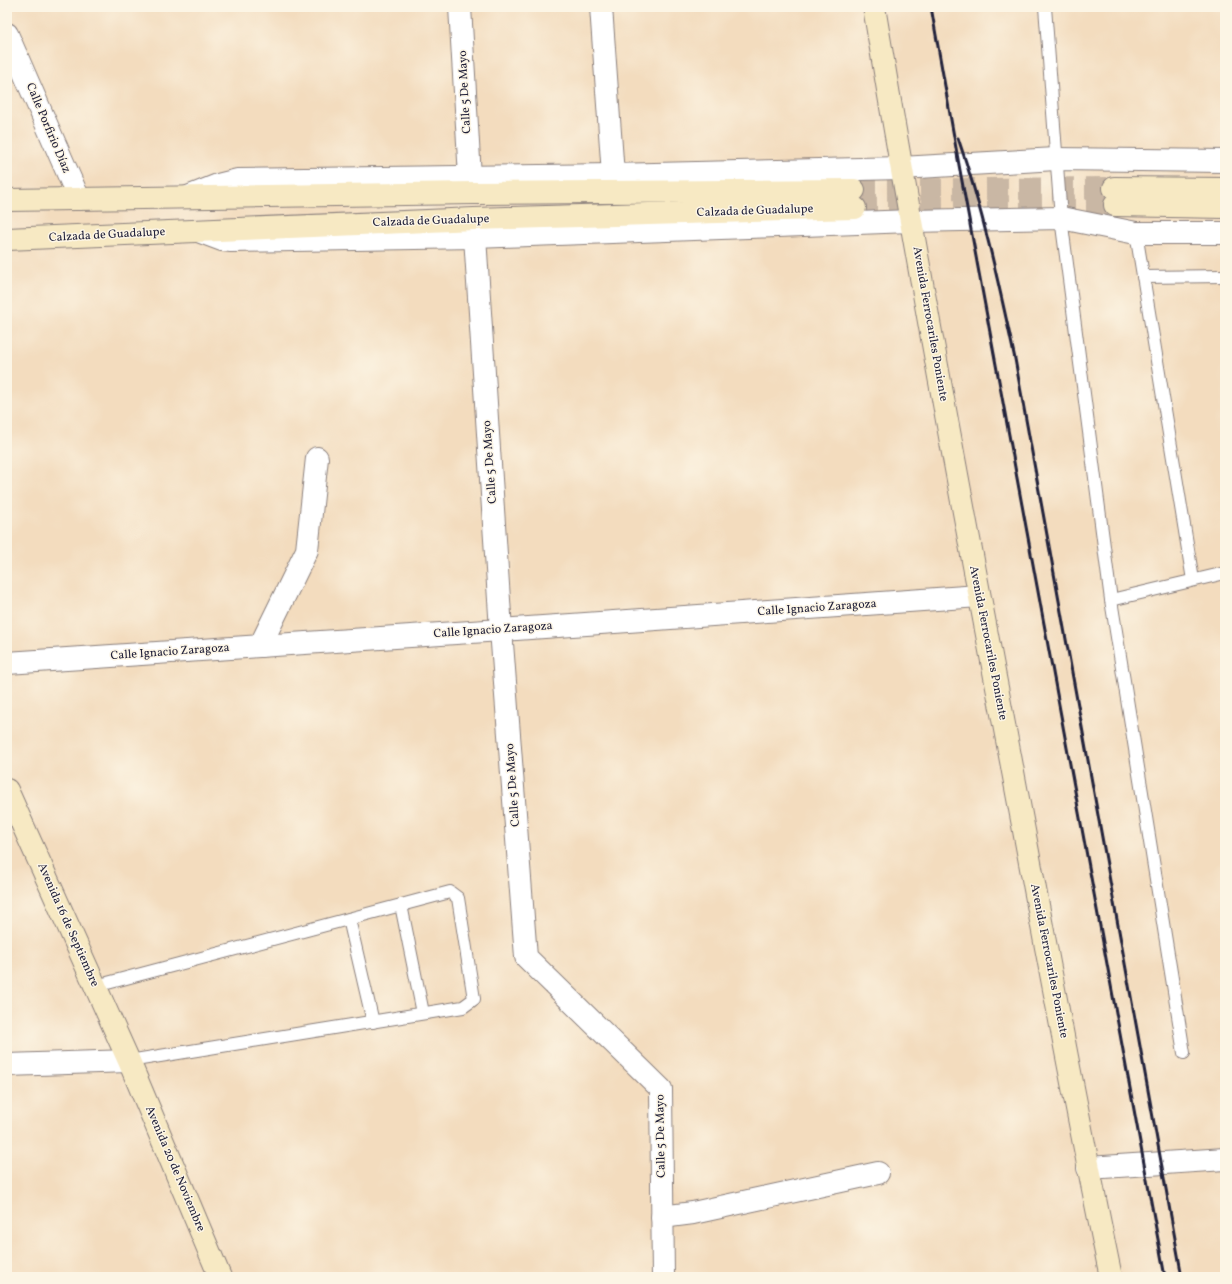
<svg xmlns="http://www.w3.org/2000/svg" width="1232" height="1284" font-family="Vollkorn,serif">
  <style>
    .lines { fill: none; stroke-linecap: round; stroke-linejoin: round }
    .secondary-tunnel { stroke: #c9b7a4; stroke-width: 22; stroke-dasharray: 22 11; stroke-linecap: butt }
    .lane-casing { stroke: #8a7f7c; stroke-width: 14 }
    .street-casing { stroke: #8a7f7c; stroke-width: 24 }
    .secondary-casing { stroke: #8a7f7c; stroke-width: 24 }
    .lane { stroke: #fff; stroke-width: 12 }
    .street { stroke: #fff; stroke-width: 22 }
    .secondary { stroke: #f7e9c3; stroke-width: 22 }
    .rail { stroke: #22223b; stroke-width: 3 }
    .labels { text-anchor: middle; dominant-baseline: central; stroke-width: 3; stroke-linejoin: round; paint-order: stroke }
    .street-label { font-size: 12px; fill: #22223b; stroke: #fcf5e5 }
  </style>
  <rect width="100%" height="100%" fill="#fcf5e5"/>
  <filter id="ink" filterUnits="userSpaceOnUse"><feTurbulence type="fractalNoise" baseFrequency=".025" numOctaves="2"/><feDisplacementMap in="SourceGraphic" scale="8" xChannelSelector="R" yChannelSelector="G"/><feConvolveMatrix kernelMatrix="1 2 1 2 8 2 1 2 1" color-interpolation-filters="sRGB"/></filter>
  <filter id="wash" filterUnits="userSpaceOnUse"><feTurbulence type="fractalNoise" baseFrequency=".012" numOctaves="4" result="noise"/><feDisplacementMap in="SourceGraphic" scale="16" xChannelSelector="R" yChannelSelector="G"/><feGaussianBlur stdDeviation="0.9" result="paint"/><feColorMatrix in="noise" values="0 0 0 0 0 0 0 0 0 0 0 0 0 0 0 0 0 1.4 0 .05"/><feComposite in="paint" operator="in"/></filter>
  <g filter="url(#wash)">
    <rect width="100%" height="100%" fill="#f3dcbe"/>
  </g>
  <g filter="url(#ink)">
    <g class="lines">
      <g class="secondary-tunnel">
        <path d="M 854,190 L 1114,188"/>
        <path d="M 855,208 L 1115,205"/>
      </g>
      <g class="lane-casing">
        <g id="lane">
          <path d="M 1045,7 L 1061,218 L 1111,600 L 1184,1053"/>
          <path d="M 1136,233 L 1193,580"/>
          <path d="M 1143,277 L 1225,276"/>
          <path d="M 1111,600 L 1225,573"/>
          <path d="M 401,905 L 423,1013"/>
          <path d="M 349,919 L 373,1022"/>
          <path d="M 96,986 L 450,892 L 458,898 L 474,999 L 463,1007 L 129,1061"/>
        </g>
      </g>
      <g class="street-casing">
        <g id="street">
          <path d="M 460,7 L 470,177"/>
          <path d="M 601,7 L 613,175"/>
          <path d="M 7,34 L 79,199"/>
          <path d="M 188,197 L 218,185 L 238,180 L 613,175 L 901,168 L 1056,159 L 1225,161"/>
          <path d="M 198,231 L 222,240 L 231,241 L 475,237 L 911,221 L 1061,218 L 1136,233 L 1225,233"/>
          <path d="M 475,237 L 501,630 L 526,957 L 661,1089 L 663,1277"/>
          <path d="M 260,646 L 307,550 L 317,458"/>
          <path d="M 7,663 L 501,630 L 979,596"/>
          <path d="M 7,1065 L 129,1061"/>
          <path d="M 1088,1168 L 1225,1159"/>
          <path d="M 662,1217 L 693,1213 L 878,1173"/>
        </g>
      </g>
      <g class="secondary-casing">
        <g id="secondary">
          <path d="M 874,7 C 916,259 963,510 1011,761 C 1043,933 1075,1105 1111,1277"/>
          <path d="M 1114,188 L 1225,189"/>
          <path d="M 7,200 L 474,193 L 854,190"/>
          <path d="M 1115,205 L 1225,207"/>
          <path d="M 7,239 L 474,219 L 855,208"/>
          <path d="M 7,790 L 129,1061 L 220,1277"/>
        </g>
      </g>
      <use href="#lane" class="lane"/>
      <use href="#street" class="street"/>
      <use href="#secondary" class="secondary"/>
      <g class="rail">
        <path d="M 931,7 L 959,165 L 1165,1277"/>
        <path d="M 958,138 C 983,210 999,285 1015,359 L 1182,1277"/>
      </g>
    </g>
  </g>
  <g class="labels">
    <g class="street-label">
      <text transform="translate(465 92) rotate(-93)">Calle 5 De Mayo</text>
      <text transform="translate(48 128) rotate(67)">Calle Porfirio Díaz</text>
      <text transform="translate(755 211) rotate(-2)">Calzada de Guadalupe</text>
      <text transform="translate(431 221) rotate(-2)">Calzada de Guadalupe</text>
      <text transform="translate(107 235) rotate(-3)">Calzada de Guadalupe</text>
      <text transform="translate(930 324) rotate(80)">Avenida Ferrocariles Poniente</text>
      <text transform="translate(490 462) rotate(-94)">Calle 5 De Mayo</text>
      <text transform="translate(817 608) rotate(-4)">Calle Ignacio Zaragoza</text>
      <text transform="translate(493 630) rotate(-4)">Calle Ignacio Zaragoza</text>
      <text transform="translate(988 643) rotate(79)">Avenida Ferrocariles Poniente</text>
      <text transform="translate(170 652) rotate(-4)">Calle Ignacio Zaragoza</text>
      <text transform="translate(513 785) rotate(-94)">Calle 5 De Mayo</text>
      <text transform="translate(68 925) rotate(66)">Avenida 16 de Septiembre</text>
      <text transform="translate(1049 961) rotate(79)">Avenida Ferrocariles Poniente</text>
      <text transform="translate(661 1136) rotate(-91)">Calle 5 De Mayo</text>
      <text transform="translate(175 1169) rotate(67)">Avenida 20 de Noviembre</text>
    </g>
  </g>
  <rect width="1232" height="1284" fill="none" stroke="#fcf5e5" stroke-width="24"/>
</svg>
